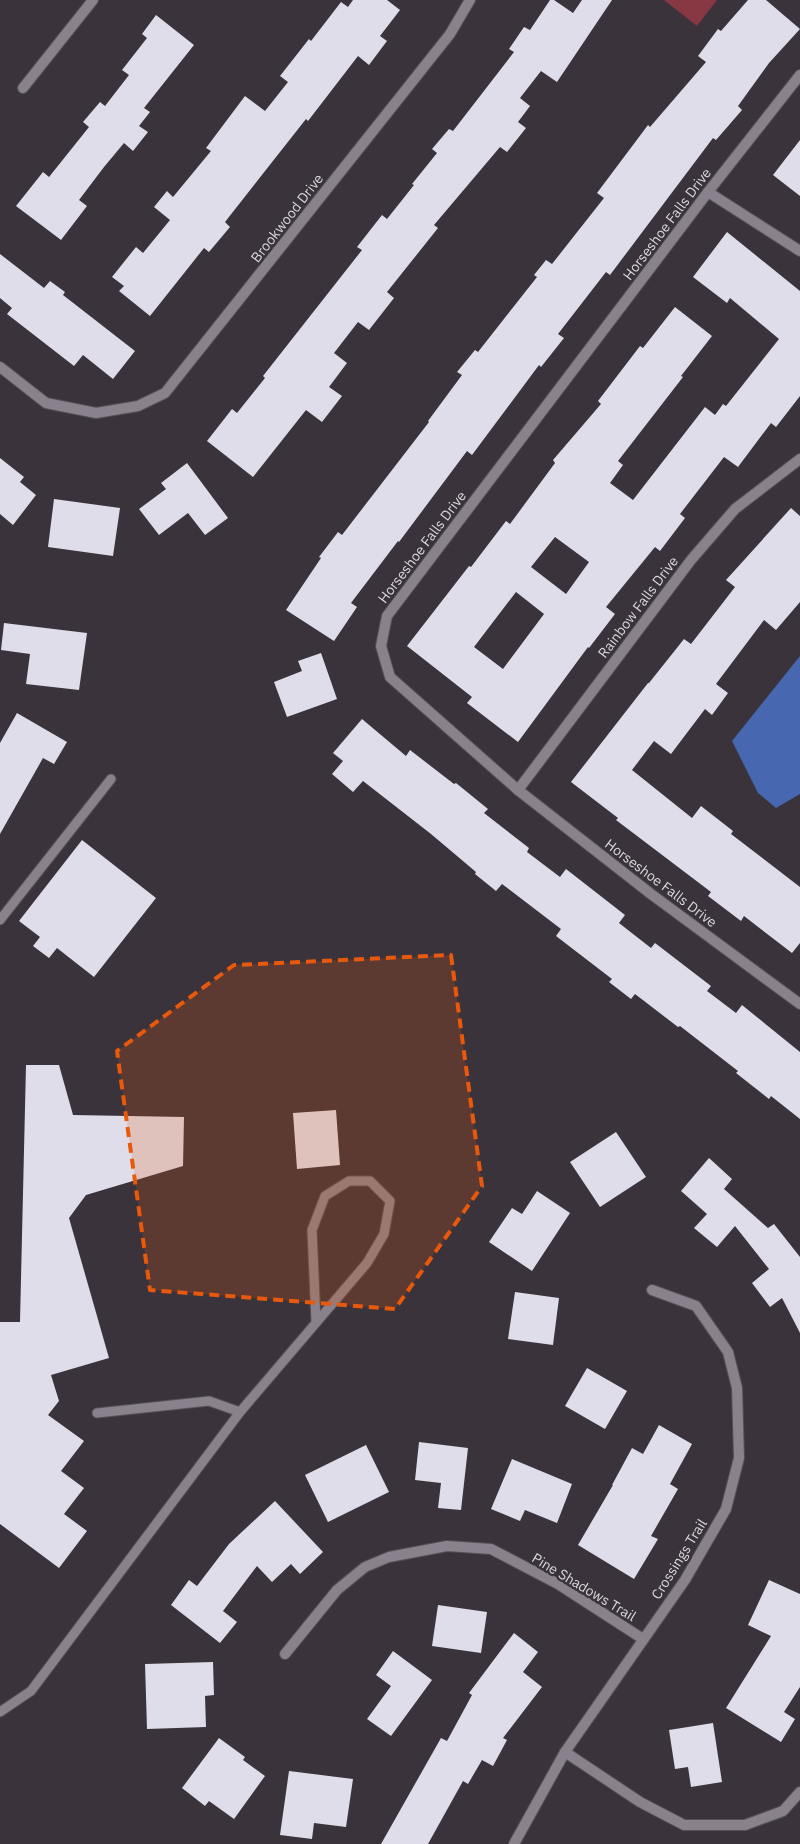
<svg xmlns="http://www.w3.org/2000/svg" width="800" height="1844" font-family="'IBM Plex Sans',sans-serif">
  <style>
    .green { fill: #873842 }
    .water { fill: #4767b0 }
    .building { fill: #dfddea; fill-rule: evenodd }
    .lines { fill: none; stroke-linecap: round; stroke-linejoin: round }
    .lane-casing { stroke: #555057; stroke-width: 11 }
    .street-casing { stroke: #555057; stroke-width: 12 }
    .lane { stroke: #89818b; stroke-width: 9 }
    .street { stroke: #89818b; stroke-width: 10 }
    .marked { fill: #e8590c; fill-opacity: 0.2; stroke: #e8590c; stroke-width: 4; stroke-dasharray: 10 6; stroke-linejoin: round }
    .labels { text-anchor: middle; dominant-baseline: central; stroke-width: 5; stroke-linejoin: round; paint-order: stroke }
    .street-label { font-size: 14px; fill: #dbd7dc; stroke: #3a333c }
  </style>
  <rect width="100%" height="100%" fill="#3a333c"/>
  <path class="green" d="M 664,0 L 717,0 L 697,26 Z"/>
  <path class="water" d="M 800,656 L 800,794 L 776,808 L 758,793 L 732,741 Z"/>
  <g class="building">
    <path d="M 353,0 L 387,0 L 400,10 L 380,36 L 387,41 L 369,65 L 358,56 L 308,121 L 306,119 L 225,222 L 230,227 L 209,252 L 204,248 L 150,316 L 119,291 L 124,286 L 112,277 L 136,247 L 143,253 L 170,220 L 154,207 L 167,191 L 173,197 L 211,151 L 206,148 L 245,96 L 265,111 L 288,82 L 280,76 L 309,39 L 311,41 L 341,2 L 348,7 Z"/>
    <path d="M 550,0 L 554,0 L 573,13 L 582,0 L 612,0 L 557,82 L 541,71 L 520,98 L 530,106 L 518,122 L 526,128 L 507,152 L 500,147 L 434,225 L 438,228 L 387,292 L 394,298 L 369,330 L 358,322 L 334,353 L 347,363 L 329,387 L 342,396 L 322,422 L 306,410 L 253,477 L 207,441 L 232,409 L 237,413 L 265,378 L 263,376 L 362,250 L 357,247 L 382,215 L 387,219 L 414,185 L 412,184 L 437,153 L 432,149 L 449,129 L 453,131 L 514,52 L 509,49 L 524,27 L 530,30 Z"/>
    <path d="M 748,0 L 766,0 L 800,29 L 769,63 L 738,106 L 742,110 L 716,140 L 713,138 L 610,275 L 606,272 L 558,334 L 564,338 L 541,367 L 539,365 L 472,455 L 467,451 L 399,542 L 398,541 L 351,603 L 357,607 L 334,641 L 286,610 L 321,558 L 319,557 L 338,532 L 342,535 L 429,422 L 428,421 L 462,375 L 457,372 L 475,350 L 478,352 L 537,277 L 534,275 L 546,260 L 552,264 L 604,198 L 597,193 L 648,125 L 650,127 L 706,62 L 698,56 L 718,29 L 721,31 Z"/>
    <path d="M 156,15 L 194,45 L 144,108 L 150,112 L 139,126 L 148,132 L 133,151 L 124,143 L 104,167 L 79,200 L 87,206 L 61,240 L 16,206 L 43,172 L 49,177 L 89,127 L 83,122 L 100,102 L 105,106 L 129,75 L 122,70 L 147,38 L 142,34 Z"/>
    <path d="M 800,140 L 800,196 L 773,175 Z"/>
    <path d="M 727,232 L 800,291 L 800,396 L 776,427 L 771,423 L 738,467 L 724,457 L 680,514 L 685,518 L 660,551 L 655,547 L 606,607 L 615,614 L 589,648 L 588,647 L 518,742 L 467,703 L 472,697 L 407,646 L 469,566 L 471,567 L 506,521 L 510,524 L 555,463 L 553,460 L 601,404 L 598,401 L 640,346 L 643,348 L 675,307 L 712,336 L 681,376 L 683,377 L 618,461 L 623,465 L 610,483 L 633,500 L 705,407 L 715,415 L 723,404 L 726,406 L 779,339 L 730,298 L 727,303 L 693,277 ZM 555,537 L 589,562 L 566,594 L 531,567 ZM 516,592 L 544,614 L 503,669 L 474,647 Z"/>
    <path d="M 0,254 L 44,288 L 50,281 L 65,292 L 63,295 L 135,351 L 113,379 L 83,355 L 74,366 L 7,314 L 12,308 L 0,298 Z"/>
    <path d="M 0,458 L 24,477 L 20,482 L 36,495 L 13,525 L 0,514 Z"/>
    <path d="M 187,463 L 228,518 L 205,535 L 188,513 L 159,535 L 139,509 L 166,489 L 161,483 Z"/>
    <path d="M 54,499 L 120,508 L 113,556 L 48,547 Z"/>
    <path d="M 791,508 L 800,516 L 800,602 L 776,630 L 764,620 L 716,684 L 728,693 L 712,715 L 705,709 L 671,754 L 654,741 L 632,770 L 692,818 L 701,806 L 733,831 L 731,834 L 800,887 L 800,943 L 792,953 L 744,916 L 741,921 L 708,896 L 711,892 L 616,820 L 618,818 L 571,782 L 648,683 L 649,683 L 684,639 L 691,644 L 735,587 L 726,580 Z"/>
    <path d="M 4,623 L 87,633 L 79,690 L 26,684 L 30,654 L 1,650 Z"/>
    <path d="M 321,653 L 337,699 L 287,717 L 274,682 L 302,671 L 298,661 Z"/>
    <path d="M 17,713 L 67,742 L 54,764 L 43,758 L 0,834 L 0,743 Z"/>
    <path d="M 362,719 L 406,756 L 410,750 L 454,784 L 456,783 L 488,809 L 484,813 L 529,848 L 527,852 L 560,877 L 566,869 L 625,915 L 619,923 L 651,948 L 655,943 L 711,986 L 707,991 L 736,1013 L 742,1005 L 800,1052 L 800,1119 L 771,1096 L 769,1099 L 736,1073 L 738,1071 L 680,1026 L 678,1027 L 635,994 L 631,999 L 609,982 L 612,979 L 556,936 L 561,929 L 502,884 L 496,891 L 475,874 L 476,872 L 431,834 L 363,781 L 353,792 L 332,774 L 343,761 L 333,753 Z"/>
    <path d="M 82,840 L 156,898 L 94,977 L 57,948 L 49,958 L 33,946 L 40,937 L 19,921 Z"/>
    <path d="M 26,1065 L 59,1065 L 73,1115 L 184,1117 L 183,1166 L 86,1195 L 69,1218 L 109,1358 L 51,1375 L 59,1401 L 48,1415 L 84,1441 L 61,1471 L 84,1488 L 64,1514 L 87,1531 L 59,1568 L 0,1524 L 0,1322 L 20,1322 Z"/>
    <path d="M 336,1110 L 340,1165 L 297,1169 L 293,1113 Z"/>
    <path d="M 616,1132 L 646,1177 L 600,1207 L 570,1162 Z"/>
    <path d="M 709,1158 L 732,1179 L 724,1189 L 768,1228 L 774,1224 L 800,1257 L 800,1333 L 782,1298 L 770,1307 L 752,1283 L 769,1269 L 735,1226 L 717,1247 L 694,1228 L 707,1214 L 681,1191 Z"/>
    <path d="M 537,1191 L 570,1213 L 532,1271 L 489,1242 L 512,1208 L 522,1214 Z"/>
    <path d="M 515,1292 L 559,1298 L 553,1345 L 508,1339 Z"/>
    <path d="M 587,1368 L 627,1391 L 605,1429 L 565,1406 Z"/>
    <path d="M 659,1425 L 692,1444 L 670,1484 L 678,1489 L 651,1536 L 658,1539 L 634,1579 L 578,1545 L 613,1485 L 612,1485 L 632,1448 L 643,1454 Z"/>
    <path d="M 419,1442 L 468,1448 L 461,1510 L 438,1508 L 441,1483 L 415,1480 Z"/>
    <path d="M 366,1445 L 389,1492 L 328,1522 L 305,1475 Z"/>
    <path d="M 512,1459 L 572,1484 L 557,1523 L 525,1510 L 520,1521 L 491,1509 Z"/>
    <path d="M 275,1501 L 323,1552 L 300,1574 L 291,1564 L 272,1582 L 257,1566 L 223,1611 L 237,1622 L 220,1643 L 171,1605 L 189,1580 L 197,1586 L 229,1544 Z"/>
    <path d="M 769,1580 L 800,1594 L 800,1687 L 784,1712 L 795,1719 L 781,1742 L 726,1708 L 771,1636 L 748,1625 Z"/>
    <path d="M 438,1605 L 487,1612 L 481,1653 L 432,1646 Z"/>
    <path d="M 514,1633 L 538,1652 L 523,1672 L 542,1687 L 503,1738 L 507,1740 L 493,1766 L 482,1760 L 468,1784 L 463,1781 L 428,1844 L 381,1844 L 441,1738 L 447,1741 L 472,1695 L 469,1693 Z"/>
    <path d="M 393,1651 L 432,1680 L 391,1736 L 367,1719 L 391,1686 L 376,1675 Z"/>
    <path d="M 213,1662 L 214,1695 L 205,1696 L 206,1727 L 147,1729 L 145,1664 Z"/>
    <path d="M 713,1723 L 722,1782 L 691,1787 L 688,1767 L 675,1769 L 669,1730 Z"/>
    <path d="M 219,1738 L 245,1757 L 243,1760 L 265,1776 L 234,1819 L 209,1801 L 205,1806 L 182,1788 Z"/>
    <path d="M 289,1771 L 353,1779 L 346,1827 L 314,1823 L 312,1839 L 280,1835 Z"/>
  </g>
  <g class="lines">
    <g class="lane-casing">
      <g id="lane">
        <path d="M 0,920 L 111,779"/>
        <path d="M 97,1413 L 209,1401 L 240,1412"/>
        <path d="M 0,1712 L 31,1691 L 240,1412 L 367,1263 L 384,1234 L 390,1201 L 370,1181 L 349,1181 L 325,1196 L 312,1230 L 316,1322"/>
      </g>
    </g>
    <g class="street-casing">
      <g id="street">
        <path d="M 800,75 L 708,192 L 387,616 L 381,646 L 390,677 L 518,790 L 651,894 L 800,1004"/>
        <path d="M 23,88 L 93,0"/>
        <path d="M 708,192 L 800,251"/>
        <path d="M 0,367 L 46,403 L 96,413 L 138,406 L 165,393 L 450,34 L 470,0"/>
        <path d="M 518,790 L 691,560 L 735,509 L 800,459"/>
        <path d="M 285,1654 L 337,1590 L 365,1567 L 389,1557 L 447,1546 L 491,1549 L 558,1584 L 643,1639"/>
        <path d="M 565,1752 L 640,1802 L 684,1825 L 745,1825 L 783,1811 L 800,1792"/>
        <path d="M 514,1844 L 565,1752 L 685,1580 L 726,1509 L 739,1458 L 737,1388 L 728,1352 L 696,1306 L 652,1290"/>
      </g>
    </g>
    <use href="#lane" class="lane"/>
    <use href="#street" class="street"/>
  </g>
  <path class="marked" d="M 451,955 L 482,1186 L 395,1309 L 150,1290 L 117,1051 L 234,965 Z"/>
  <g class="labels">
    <g class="street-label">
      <text transform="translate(287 218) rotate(-52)">Brookwood Drive</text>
      <text transform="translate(667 224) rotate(-53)">Horseshoe Falls Drive</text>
      <text transform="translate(422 547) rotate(-53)">Horseshoe Falls Drive</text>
      <text transform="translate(638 607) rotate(-53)">Rainbow Falls Drive</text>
      <text transform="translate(661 883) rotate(37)">Horseshoe Falls Drive</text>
      <text transform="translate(679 1559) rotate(-58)">Crossings Trail</text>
      <text transform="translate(584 1587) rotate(31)">Pine Shadows Trail</text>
    </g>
  </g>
</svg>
